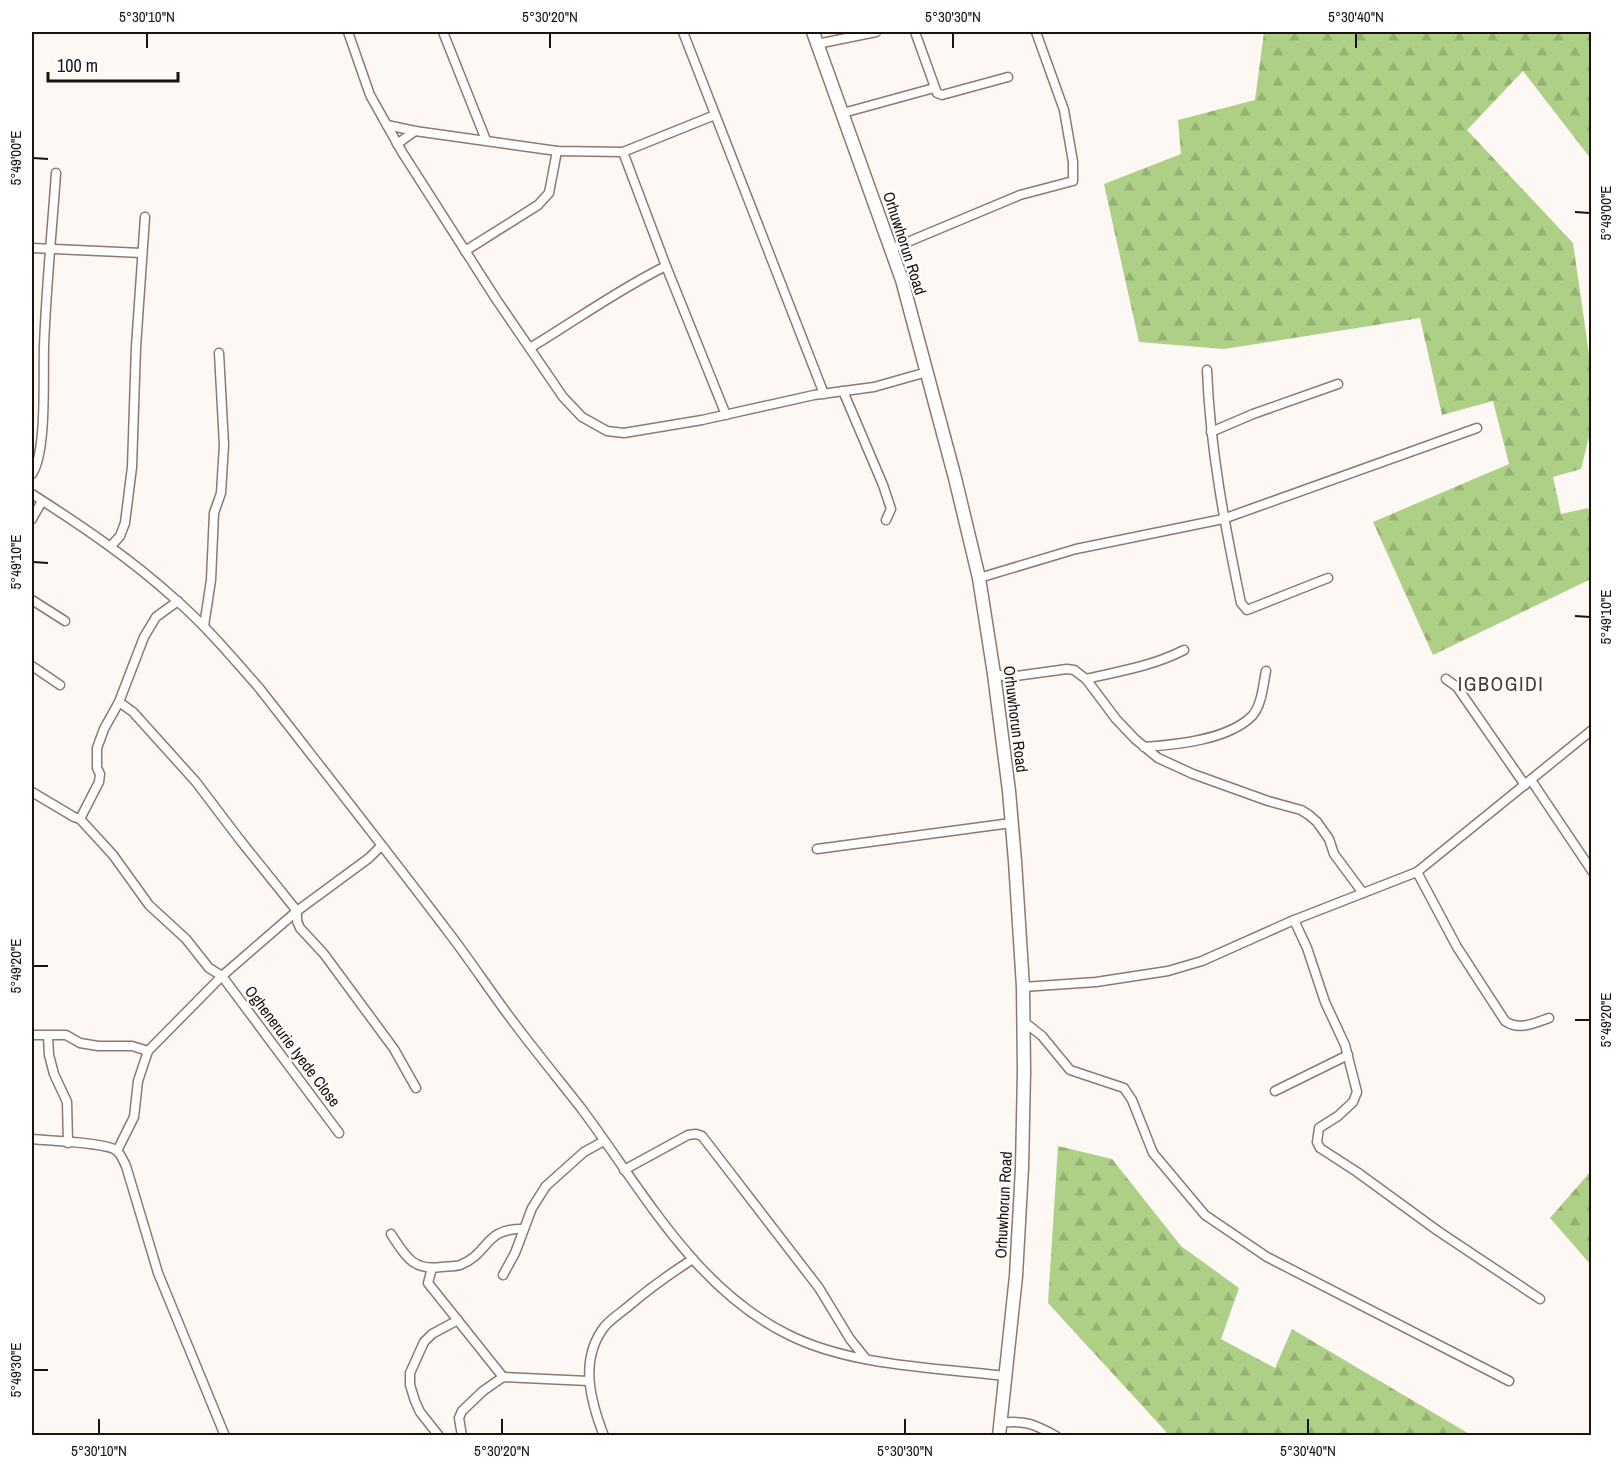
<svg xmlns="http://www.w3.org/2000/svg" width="1623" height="1467" font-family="'Archivo Narrow',sans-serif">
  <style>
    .forest { fill: url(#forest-firs) }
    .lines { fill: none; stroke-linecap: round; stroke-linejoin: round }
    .street-casing { stroke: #92776b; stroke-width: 11 }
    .secondary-casing { stroke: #92776b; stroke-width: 15 }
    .street { stroke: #fff; stroke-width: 8 }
    .secondary { stroke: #fff; stroke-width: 12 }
    .ticks { fill: none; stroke: #1b110d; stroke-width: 2 }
    .labels { text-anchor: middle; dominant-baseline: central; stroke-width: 4.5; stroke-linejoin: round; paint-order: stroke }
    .street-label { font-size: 16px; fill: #1b110d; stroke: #fff }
    .quarter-label { font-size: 20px; letter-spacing: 1.5px; fill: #4f372d; stroke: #fff }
    .neatline { fill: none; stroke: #1b110d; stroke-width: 2 }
    .ticks-label { font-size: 15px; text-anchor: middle; fill: #1b110d }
  </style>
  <defs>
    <pattern id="forest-firs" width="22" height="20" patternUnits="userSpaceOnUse" patternTransform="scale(1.5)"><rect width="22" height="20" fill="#adcf86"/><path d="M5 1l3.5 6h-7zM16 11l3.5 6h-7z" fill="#94b172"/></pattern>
  </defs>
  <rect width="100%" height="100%" fill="#fef8f5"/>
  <g class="forest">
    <path d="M 1264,32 L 1591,32 L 1591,159 L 1523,71 L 1467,130 L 1573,243 L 1591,368 L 1591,429 L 1581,469 L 1553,477 L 1561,514 L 1588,508 L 1591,517 L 1591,579 L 1433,655 L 1373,522 L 1509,464 L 1493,401 L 1442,415 L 1420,318 L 1224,349 L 1139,342 L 1104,184 L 1181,154 L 1178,120 L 1255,100 Z"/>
    <path d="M 1058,1146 L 1112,1159 L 1181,1246 L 1239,1288 L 1221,1339 L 1275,1368 L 1292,1329 L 1471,1435 L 1169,1435 L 1048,1303 Z"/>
    <path d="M 1591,1171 L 1591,1265 L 1550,1218 Z"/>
  </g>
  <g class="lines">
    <g class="street-casing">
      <g id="street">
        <path d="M 348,32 L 370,95 L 402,152 L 496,299 L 563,397 L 582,417 L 607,431 L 624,433 L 702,420 L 814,395 L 874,387 L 927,372"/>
        <path d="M 443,32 L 486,140"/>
        <path d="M 683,32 L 824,394"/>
        <path d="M 915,32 L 937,93 L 942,95 L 1008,77"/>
        <path d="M 817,44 L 876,32"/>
        <path d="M 843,113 L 934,88"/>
        <path d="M 387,125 L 415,131 L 557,151 L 623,152 L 715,115"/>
        <path d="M 397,144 L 415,131"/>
        <path d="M 623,152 L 666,266 L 726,415"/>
        <path d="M 32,248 L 142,253"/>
        <path d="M 891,249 L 1020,195 L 1073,181 L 1073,162 L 1064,110 L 1036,32"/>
        <path d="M 465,251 L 538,205 L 549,193 L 557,151"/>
        <path d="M 530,348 C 575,321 619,289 666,266"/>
        <path d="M 1207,370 C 1210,449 1225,526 1241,603 L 1247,610 L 1328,578"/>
        <path d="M 843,391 L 883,485 L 891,509 L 886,520"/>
        <path d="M 1211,432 L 1253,414 L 1338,384"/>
        <path d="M 32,474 C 47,452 43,376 44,347 C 46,289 52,231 56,173"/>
        <path d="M 32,494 C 82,526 131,559 175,599 C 206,626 233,658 260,689 C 323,770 387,851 449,933 C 472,963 492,994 515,1024 C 536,1052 559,1080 581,1108 C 641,1188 694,1288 787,1334 C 849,1366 937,1368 1006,1376"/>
        <path d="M 32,519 L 42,501"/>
        <path d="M 111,546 L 120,536 L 125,523 L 132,467 L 136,347 L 145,217"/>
        <path d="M 979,578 L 1076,549 L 1223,519 L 1477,428"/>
        <path d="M 32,600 L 65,621"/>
        <path d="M 204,626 L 211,580 L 214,513 L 221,493 L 224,445 L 219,353"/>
        <path d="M 32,666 L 60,685"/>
        <path d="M 994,674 L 1009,677 L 1067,669 L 1074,670 L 1086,679 L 1116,719 L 1135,739 L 1158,758 L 1193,774 L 1268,801 L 1301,810 L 1309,815 L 1317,822 L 1329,839 L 1334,854 L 1363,893"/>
        <path d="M 1086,679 C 1120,671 1153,666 1184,650"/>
        <path d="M 1446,679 L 1457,687 L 1525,785"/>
        <path d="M 119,702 L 133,712 L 196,782 L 240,840 L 297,911 L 297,921 L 300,928 L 324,954 L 394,1049 L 416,1088"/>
        <path d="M 1144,747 C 1176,745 1228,740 1252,716 C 1262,705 1263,685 1266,671"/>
        <path d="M 1531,780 L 1592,871"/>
        <path d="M 32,792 L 74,817 L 80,819 L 99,782 L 100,774 L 97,768 L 97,748 L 104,729 L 119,702 L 144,637 L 156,617 L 178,601"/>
        <path d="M 80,819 L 113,855 L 149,905 L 186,939 L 209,968 L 222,976 L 297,911 L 369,858 L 381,846"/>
        <path d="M 817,849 L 1011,823"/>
        <path d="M 1417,872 L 1457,947 L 1505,1021 C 1519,1031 1535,1023 1549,1018"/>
        <path d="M 1294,920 L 1307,948 L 1325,1002 L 1345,1045 L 1357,1092 L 1353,1102 L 1338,1116 L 1319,1128 L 1317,1142 L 1320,1148 L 1357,1172 L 1438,1231 L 1540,1299"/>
        <path d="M 1023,987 L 1096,982 L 1168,971 L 1202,961 L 1294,920 L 1417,872 L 1592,730"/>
        <path d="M 1023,1021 L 1042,1036 L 1070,1070 L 1124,1088 L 1132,1100 L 1153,1153 L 1205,1215 L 1267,1257 L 1509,1381"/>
        <path d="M 32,1035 L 66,1035 L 80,1043 L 98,1046 L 132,1046 L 148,1051 L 222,976 L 339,1133"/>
        <path d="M 48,1036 L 49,1055 L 54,1074 L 67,1102 L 68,1143"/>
        <path d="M 1275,1091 L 1348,1055"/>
        <path d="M 32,1139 C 49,1141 103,1142 116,1150 C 121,1154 123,1160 126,1166 L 158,1273 L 225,1436"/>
        <path d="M 117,1151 L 134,1117 L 138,1081 L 148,1051"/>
        <path d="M 624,1170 L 688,1135 L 696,1134 L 702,1136 L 819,1288 L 850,1339 L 866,1359"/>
        <path d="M 391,1234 C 405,1255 412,1271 441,1267 C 447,1266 454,1267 460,1265 C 489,1254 484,1228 523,1229"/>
        <path d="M 432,1268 L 428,1283 L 503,1377"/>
        <path d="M 503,1275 L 515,1253 L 532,1208 L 546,1186 L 584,1152 L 604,1141"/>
        <path d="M 1001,1423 C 1025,1420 1034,1424 1056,1436"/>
        <path d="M 439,1436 L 420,1412 L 415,1401 L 410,1385 L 410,1373 L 424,1342 L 432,1334 L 458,1320"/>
        <path d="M 462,1436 L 459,1418 L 462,1411 L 483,1391 L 503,1377 L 588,1381"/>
        <path d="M 604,1436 C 590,1400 579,1359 605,1326 C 612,1318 622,1312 630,1305 C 650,1288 671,1273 693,1259"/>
      </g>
    </g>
    <g class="secondary-casing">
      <path id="secondary" d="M 813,32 L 902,280 L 955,478 L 979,578 L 994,674 L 1009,791 L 1015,861 L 1023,987 L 1024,1071 L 1022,1168 L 1016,1276 L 999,1436"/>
    </g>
    <use href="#street" class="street"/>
    <use href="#secondary" class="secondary"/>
  </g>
  <path class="ticks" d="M 147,48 L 147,33M 550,48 L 550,33M 953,48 L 953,33M 1356,48 L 1356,33M 33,158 L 48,159M 1575,212 L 1590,213M 33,562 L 48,563M 1575,616 L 1590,617M 33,966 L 48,966M 1575,1020 L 1590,1020M 33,1370 L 48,1370M 99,1434 L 99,1419M 502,1434 L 502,1419M 905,1434 L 905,1419M 1308,1434 L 1308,1419"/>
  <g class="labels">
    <g class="street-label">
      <text transform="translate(905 243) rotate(72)">Orhuwhorun Road</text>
      <text transform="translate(1016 719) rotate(83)">Orhuwhorun Road</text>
      <text transform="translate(293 1046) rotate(53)">Oghenerurie Iyede Close</text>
      <text transform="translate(1003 1205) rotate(-87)">Orhuwhorun Road</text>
    </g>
    <g class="quarter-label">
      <text x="1501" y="683">IGBOGIDI</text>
    </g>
  </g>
  <rect width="1623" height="1467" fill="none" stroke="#ffffff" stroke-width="66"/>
  <path d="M48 72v9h130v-9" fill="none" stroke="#1b110d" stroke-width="3"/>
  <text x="57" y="72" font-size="18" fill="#1b110d" stroke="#ffffff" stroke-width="4.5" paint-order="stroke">100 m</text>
  <rect x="33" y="33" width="1557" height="1401" class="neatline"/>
  <g class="ticks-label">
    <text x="147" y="22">5°30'10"N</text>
    <text x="550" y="22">5°30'20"N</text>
    <text x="953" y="22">5°30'30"N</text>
    <text x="1356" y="22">5°30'40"N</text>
    <text transform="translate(16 158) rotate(-90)" y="5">5°49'00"E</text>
    <text transform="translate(1606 213) rotate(-90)" y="5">5°49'00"E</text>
    <text transform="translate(16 562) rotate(-90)" y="5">5°49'10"E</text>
    <text transform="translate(1606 617) rotate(-90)" y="5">5°49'10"E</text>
    <text transform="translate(16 966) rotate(-90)" y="5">5°49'20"E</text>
    <text transform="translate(1606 1020) rotate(-90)" y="5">5°49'20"E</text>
    <text transform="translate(16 1370) rotate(-90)" y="5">5°49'30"E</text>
    <text x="99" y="1456">5°30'10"N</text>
    <text x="502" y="1456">5°30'20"N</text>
    <text x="905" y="1456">5°30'30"N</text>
    <text x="1308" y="1456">5°30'40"N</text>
  </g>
</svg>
